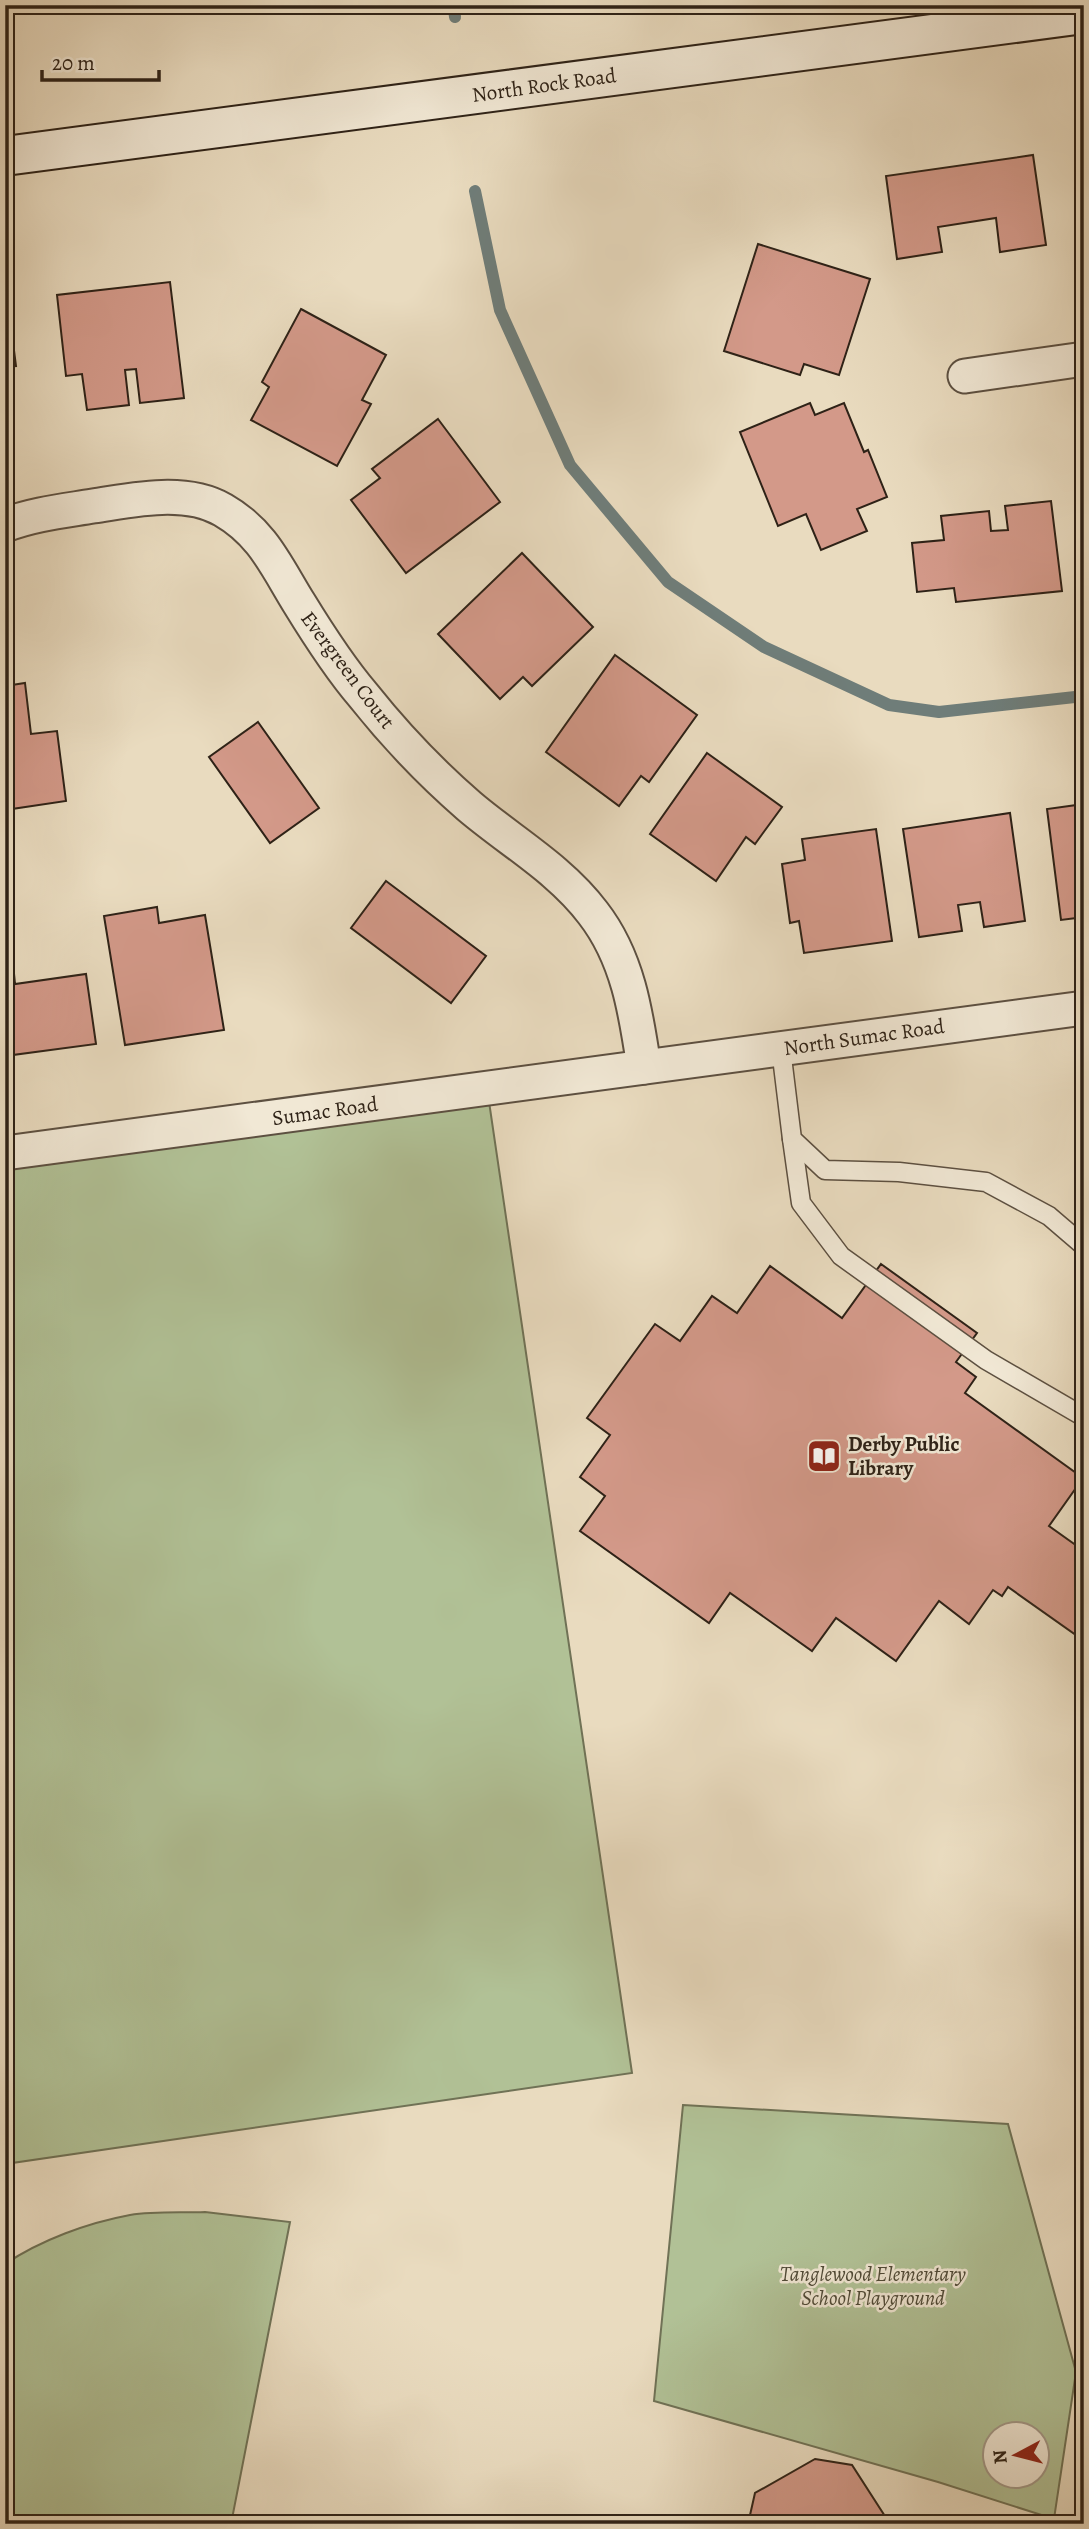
<svg xmlns="http://www.w3.org/2000/svg" width="1089" height="2529" font-family="Alegreya,serif">
  <style>
    .green { fill: #b1c196; stroke: #707256; stroke-width: 2; fill-rule: evenodd }
    .lines { fill: none; stroke-linecap: round; stroke-linejoin: round }
    .stream { stroke: #6f7d79; stroke-width: 12 }
    .building { fill: #d39989; stroke: #2e2217; stroke-width: 2 }
    .lane-casing { stroke: #5d5041; stroke-width: 21 }
    .street-casing { stroke: #5d5041; stroke-width: 37 }
    .secondary-casing { stroke: #2e2217; stroke-width: 42 }
    .lane { stroke: #f1e8d5; stroke-width: 18 }
    .street { stroke: #f1e8d5; stroke-width: 33 }
    .secondary { stroke: #f1e8d5; stroke-width: 38 }
    .labels { text-anchor: middle; dominant-baseline: central; stroke-width: 5; stroke-linejoin: round; paint-order: stroke }
    .street-label { font-size: 21px; fill: #2e2217; stroke: #f1e8d5 }
    .poi-label { font-size: 21px; font-weight: bold; fill: #2e2217; stroke: #f1e8d5; text-anchor: start }
    .park-label { font-size: 21px; font-style: italic; fill: #4f4a37; stroke: #f1e8d5 }
  </style>
  <rect width="100%" height="100%" fill="#e9dbbf"/>
  <filter id="stains"><feTurbulence type="fractalNoise" baseFrequency=".00286" numOctaves="4"/><feColorMatrix values="0 0 0 0 .2 0 0 0 0 .09 0 0 0 0 .02 0 0 0 .5 -.17"/></filter>
  <radialGradient id="worn" r=".72"><stop offset=".6" stop-color="#630" stop-opacity="0"/><stop offset="1" stop-color="#630" stop-opacity=".3"/></radialGradient>
  <g class="green">
    <path d="M 487,1088 L 632,2073 L 5,2164 L 5,1152 Z"/>
    <path d="M 683,2105 L 1008,2124 L 1076,2372 L 1054,2519 L 938,2482 L 654,2401 ZM 995,2434 L 1036,2434 L 1036,2476 L 995,2476 Z"/>
    <path d="M 205,2212 L 290,2222 L 231,2524 L 5,2524 L 5,2264 C 41,2240 87,2223 130,2215 C 154,2211 181,2213 205,2212 Z"/>
  </g>
  <g class="lines">
    <g class="stream">
      <path d="M 454,9 L 455,17"/>
      <path d="M 475,191 L 500,310 L 570,465 L 668,582 L 764,647 L 889,705 L 939,712 L 1084,696"/>
    </g>
  </g>
  <g class="building">
    <path d="M 1033,155 L 1046,245 L 1000,252 L 996,218 L 938,227 L 942,252 L 897,259 L 886,176 Z"/>
    <path d="M 758,244 L 870,279 L 839,375 L 804,364 L 800,375 L 724,351 Z"/>
    <path d="M 170,282 L 184,398 L 140,403 L 136,369 L 125,370 L 129,405 L 87,410 L 82,374 L 66,376 L 57,295 Z"/>
    <path d="M 301,309 L 386,355 L 362,400 L 371,404 L 337,466 L 251,420 L 269,387 L 262,382 Z"/>
    <path d="M 5,311 L 9,311 L 16,366 L 5,367 Z"/>
    <path d="M 810,403 L 815,415 L 844,403 L 864,452 L 868,450 L 887,497 L 857,509 L 867,531 L 821,550 L 806,514 L 778,526 L 740,432 Z"/>
    <path d="M 438,419 L 500,502 L 406,573 L 351,500 L 380,478 L 372,469 Z"/>
    <path d="M 1051,501 L 1062,591 L 956,602 L 954,588 L 917,592 L 912,543 L 944,540 L 941,516 L 989,511 L 991,531 L 1008,530 L 1005,506 Z"/>
    <path d="M 522,553 L 593,627 L 532,686 L 523,677 L 500,699 L 438,634 Z"/>
    <path d="M 615,655 L 697,715 L 649,782 L 641,776 L 619,806 L 546,752 Z"/>
    <path d="M 25,683 L 31,734 L 57,731 L 66,801 L 5,810 L 5,686 Z"/>
    <path d="M 258,722 L 319,808 L 270,843 L 209,757 Z"/>
    <path d="M 707,753 L 782,807 L 755,844 L 746,837 L 716,881 L 650,834 Z"/>
    <path d="M 1084,804 L 1084,917 L 1061,920 L 1047,809 Z"/>
    <path d="M 1010,813 L 1025,921 L 984,927 L 980,902 L 958,905 L 962,931 L 919,937 L 903,829 Z"/>
    <path d="M 876,829 L 892,941 L 804,953 L 799,921 L 790,923 L 782,864 L 805,860 L 802,839 Z"/>
    <path d="M 386,881 L 486,956 L 451,1003 L 351,928 Z"/>
    <path d="M 157,907 L 159,923 L 205,915 L 224,1030 L 125,1045 L 104,916 Z"/>
    <path d="M 13,963 L 15,984 L 86,974 L 96,1044 L 5,1056 L 5,964 Z"/>
    <path d="M 881,1264 L 977,1333 L 956,1362 L 976,1377 L 965,1393 L 1083,1478 L 1049,1526 L 1084,1551 L 1083,1640 L 1008,1587 L 1002,1596 L 993,1590 L 969,1624 L 939,1601 L 896,1661 L 836,1618 L 812,1651 L 730,1593 L 709,1623 L 580,1531 L 605,1496 L 580,1477 L 610,1435 L 587,1418 L 655,1324 L 680,1341 L 712,1296 L 737,1313 L 770,1266 L 842,1318 Z"/>
    <path d="M 815,2459 L 852,2465 L 890,2524 L 748,2524 L 755,2493 Z"/>
  </g>
  <g class="lines">
    <g class="lane-casing">
      <g id="lane">
        <path d="M 781,1049 L 792,1139 L 825,1170 L 899,1172 L 986,1182 L 1049,1216 L 1084,1246"/>
        <path d="M 792,1139 L 801,1203 L 841,1256 L 986,1360 L 1084,1417"/>
      </g>
    </g>
    <g class="street-casing">
      <g id="street">
        <path d="M 965,376 L 1084,359"/>
        <path d="M 5,525 C 34,514 63,511 93,506 C 134,500 185,488 223,510 C 263,533 276,566 299,603 C 318,634 339,667 363,695 C 394,734 431,773 469,806 C 510,841 560,869 593,913 C 628,958 636,1013 644,1067"/>
        <path d="M 5,1153 L 1084,1008"/>
      </g>
    </g>
    <g class="secondary-casing">
      <path id="secondary" d="M 5,156 L 1084,14"/>
    </g>
    <use href="#lane" class="lane"/>
    <use href="#street" class="street"/>
    <use href="#secondary" class="secondary"/>
  </g>
  <defs>
    <g id="library-square" transform="scale(1.75)"><rect x="-9" y="-9" width="18" height="18" rx="4" fill="#8f2418" stroke="#f1e8d5"/><path d="M-6-4Q-3-5.5-.7-3.5V5Q-3 3-6 4ZM6-4Q3-5.5 .7-3.5V5Q3 3 6 4Z" fill="#fff"/></g>
  </defs>
  <g fill-rule="evenodd">
    <use href="#library-square" x="824" y="1456"/>
  </g>
  <g class="labels">
    <g class="street-label">
      <text transform="translate(544 85) rotate(-8)">North Rock Road</text>
      <text transform="translate(348 670) rotate(53)">Evergreen Court</text>
      <text transform="translate(864 1037) rotate(-8)">North Sumac Road</text>
      <text transform="translate(325 1111) rotate(-8)">Sumac Road</text>
    </g>
    <g class="poi-label">
      <text x="848" y="1444">Derby Public<tspan x="848" dy="24">Library</tspan></text>
    </g>
    <g class="park-label">
      <text x="873" y="2274">Tanglewood Elementary<tspan x="873" dy="24">School Playground</tspan></text>
    </g>
  </g>
  <rect width="1089" height="2529" fill="none" stroke="#e9dbbf" stroke-width="28"/>
  <rect x="7" y="7" width="1075" height="2515" fill="none" stroke="#2e2217" stroke-width="3.5"/>
  <rect x="14" y="14" width="1061" height="2501" fill="none" stroke="#2e2217" stroke-width="2"/>
  <g transform="translate(1016 2455) rotate(263)"><circle r="33" fill="#f1e8d5" stroke="#a39989" stroke-width="2"/>
  <path d="M0-5L12 26L0 18L-12 26Z" fill="#8f2418"/>
  <text y="-10" font-size="19" font-weight="bold" text-anchor="middle" fill="#2e2217">N</text>
  </g>
  <path d="M42 70v10h117v-10" fill="none" stroke="#2e2217" stroke-width="3.5"/>
  <text x="52" y="70" font-size="21" fill="#2e2217" stroke="#f1e8d5" stroke-width="5" paint-order="stroke">20 m</text>
  <rect width="100%" height="100%" filter="url(#stains)"/>
  <rect width="100%" height="100%" fill="url(#worn)"/>
</svg>
